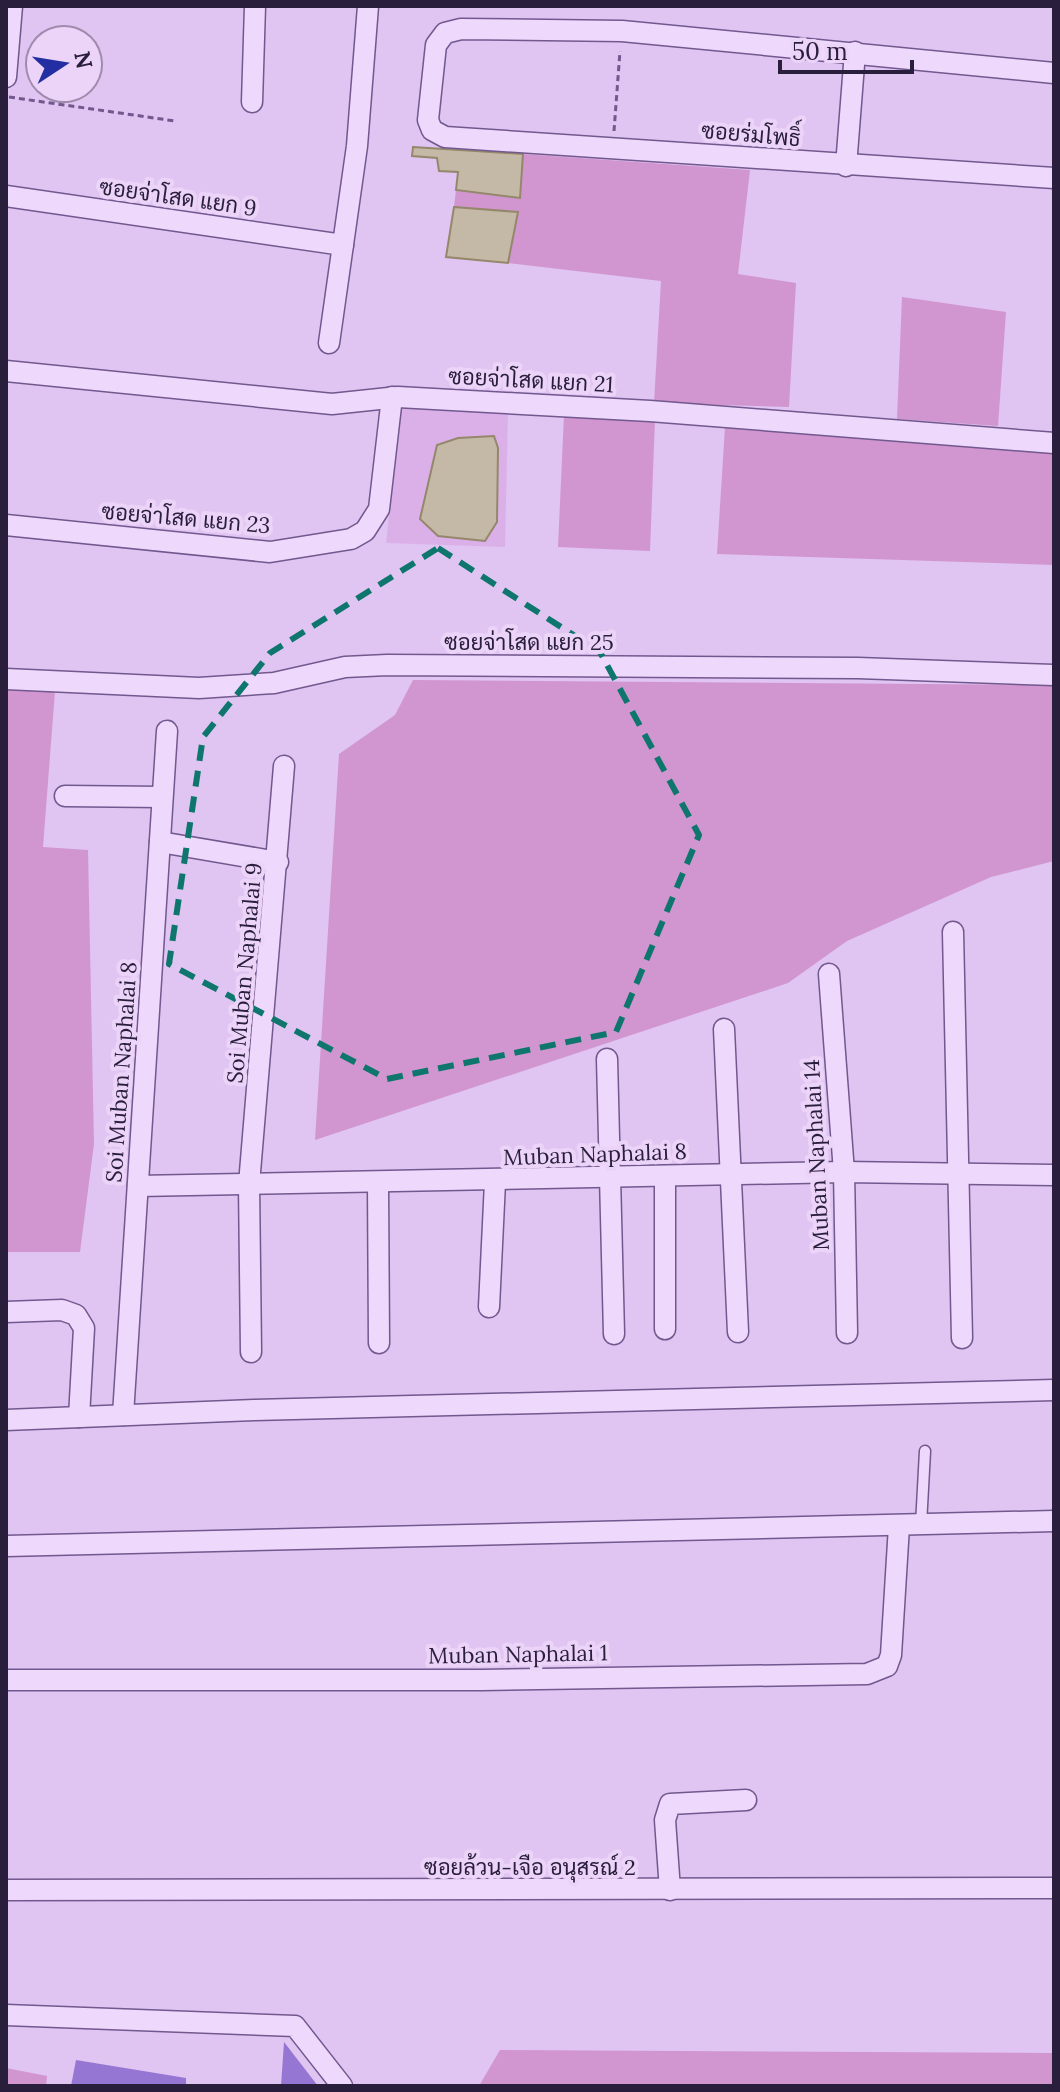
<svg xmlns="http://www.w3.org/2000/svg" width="1060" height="2092" font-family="Lora,Sarabun,serif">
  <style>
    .farmland { fill: #dbb0e8 }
    .green { fill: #d196cf }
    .water { fill: #c4b9a6; stroke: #94876b; stroke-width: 2 }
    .building { fill: #9676d3 }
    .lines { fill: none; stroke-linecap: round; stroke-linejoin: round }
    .service-casing { stroke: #71588e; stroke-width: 13 }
    .minor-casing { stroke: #71588e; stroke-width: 23 }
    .path { stroke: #71588e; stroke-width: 3; stroke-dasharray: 6 4; stroke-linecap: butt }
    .service { stroke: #eed8fb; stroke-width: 10 }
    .minor { stroke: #eed8fb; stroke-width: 20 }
    .marked { fill: none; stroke: #0f766e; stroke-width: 6; stroke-dasharray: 16 10; stroke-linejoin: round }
    .labels { text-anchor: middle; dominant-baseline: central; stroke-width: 8; stroke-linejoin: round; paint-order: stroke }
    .street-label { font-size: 22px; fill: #2a1e3d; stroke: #ebd4f8 }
  </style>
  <rect width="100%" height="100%" fill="#e0c4f2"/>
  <path class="farmland" d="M 401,405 L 508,413 L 505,547 L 386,543 Z"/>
  <g class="green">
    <path d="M 523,154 L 750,170 L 738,274 L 796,283 L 789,407 L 654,403 L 661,281 L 508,263 L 517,212 L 454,207 L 456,190 L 520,198 Z"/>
    <path d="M 902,297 L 1006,312 L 998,426 L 897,419 Z"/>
    <path d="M 564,415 L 655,419 L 650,551 L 558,547 Z"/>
    <path d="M 725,427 L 1054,451 L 1054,565 L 717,554 Z"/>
    <path d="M 413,680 L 1054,685 L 1054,861 L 991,877 L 847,941 L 788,983 L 315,1140 L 339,754 L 395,715 Z"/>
    <path d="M 6,690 L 55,691 L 43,847 L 88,850 L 94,1144 L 80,1252 L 6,1252 Z"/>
    <path d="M 500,2050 L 1054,2053 L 1054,2086 L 479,2086 Z"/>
    <path d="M 6,2068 L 47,2076 L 46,2086 L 6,2086 Z"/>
  </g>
  <g class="water">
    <path d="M 413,147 L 523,154 L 520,198 L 456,190 L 458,172 L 439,171 L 437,158 L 412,156 Z"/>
    <path d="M 454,207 L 518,212 L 508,263 L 446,257 Z"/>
    <path d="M 494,436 L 498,448 L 497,522 L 485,541 L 438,536 L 420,519 L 437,445 L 458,438 Z"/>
  </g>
  <g class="building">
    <path d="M 284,2042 L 318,2086 L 281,2086 Z"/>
    <path d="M 76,2060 L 186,2078 L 186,2086 L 71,2086 Z"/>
  </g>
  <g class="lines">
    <g class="service-casing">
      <path id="service" d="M 921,1525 L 925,1451"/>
    </g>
    <g class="minor-casing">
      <g id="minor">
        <path d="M 1054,73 L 622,31 L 461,29 L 445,33 L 436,45 L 428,120 L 432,130 L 445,137 L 1054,178"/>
        <path d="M 6,77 L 12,6"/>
        <path d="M 252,102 L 255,6"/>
        <path d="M 846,166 L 855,52"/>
        <path d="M 6,196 L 343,245"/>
        <path d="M 329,343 L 357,146 L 368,6"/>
        <path d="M 6,371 L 332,404 L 398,397 L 650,411 L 1054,443"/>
        <path d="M 6,525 L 270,552 L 351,539 L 365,531 L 379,509 L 392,397"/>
        <path d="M 6,679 L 199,688 L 274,683 L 345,667 L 387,665 L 858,668 L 1054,675"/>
        <path d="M 65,796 L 162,797"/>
        <path d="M 160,842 L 278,862"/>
        <path d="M 953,932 L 962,1338"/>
        <path d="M 829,974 L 844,1172 L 847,1333"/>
        <path d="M 724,1029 L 738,1332"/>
        <path d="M 607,1059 L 614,1334"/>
        <path d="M 665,1176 L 665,1329"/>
        <path d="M 378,1183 L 379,1343"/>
        <path d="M 138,1186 L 844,1172 L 1054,1175"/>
        <path d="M 489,1307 L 495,1182"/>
        <path d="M 6,1312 L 62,1310 L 76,1315 L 84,1328 L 79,1417"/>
        <path d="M 251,1352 L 249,1184 L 284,766"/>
        <path d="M 123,1415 L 167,731"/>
        <path d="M 6,1420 L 254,1410 L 1054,1390"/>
        <path d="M 6,1546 L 1054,1521"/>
        <path d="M 6,1680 L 482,1680 L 867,1674 L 887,1666 L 891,1655 L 899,1526"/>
        <path d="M 6,1890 L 1054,1888"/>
        <path d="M 670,1890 L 665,1820 L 670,1804 L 746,1800"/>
        <path d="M 6,2015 L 295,2026 L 342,2086"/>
      </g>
    </g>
    <g class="path">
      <path d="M 9,97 L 175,121"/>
      <path d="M 614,131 L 620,51"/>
    </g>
    <use href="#service" class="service"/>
    <use href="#minor" class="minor"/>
  </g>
  <path class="marked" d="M 438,548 L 600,652 L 699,835 L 616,1032 L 387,1079 L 169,964 L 203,737 L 270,653 Z"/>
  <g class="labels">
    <g class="street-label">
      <text transform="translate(751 134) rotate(5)">ซอยร่มโพธิ์</text>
      <text transform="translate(178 197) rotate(8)">ซอยจ่าโสด แยก 9</text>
      <text transform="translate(531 380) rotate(3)">ซอยจ่าโสด แยก 21</text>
      <text transform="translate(186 518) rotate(5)">ซอยจ่าโสด แยก 23</text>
      <text x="529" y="642">ซอยจ่าโสด แยก 25</text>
      <text transform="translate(244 973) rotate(-85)">Soi Muban Naphalai 9</text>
      <text transform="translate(121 1072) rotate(-86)">Soi Muban Naphalai 8</text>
      <text transform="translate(595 1154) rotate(-2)">Muban Naphalai 8</text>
      <text transform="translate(816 1155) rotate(-93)">Muban Naphalai 14</text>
      <text transform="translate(518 1654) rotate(-1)">Muban Naphalai 1</text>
      <text x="530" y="1867">ซอยล้วน-เจือ อนุสรณ์ 2</text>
    </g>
  </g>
  <rect width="1060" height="2092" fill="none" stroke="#2a1e3d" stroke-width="16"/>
  <g transform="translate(64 64) rotate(78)"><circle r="38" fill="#ebd4f8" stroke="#9e8bad" stroke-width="2"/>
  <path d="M0-6L14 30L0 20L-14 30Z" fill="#232ea2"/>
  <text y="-12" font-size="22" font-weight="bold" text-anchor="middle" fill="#2a1e3d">N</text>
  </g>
  <path d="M780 60v12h132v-12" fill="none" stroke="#2a1e3d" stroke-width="4"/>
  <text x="792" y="60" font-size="24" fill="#2a1e3d" stroke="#ebd4f8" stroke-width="6" paint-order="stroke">50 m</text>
</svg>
